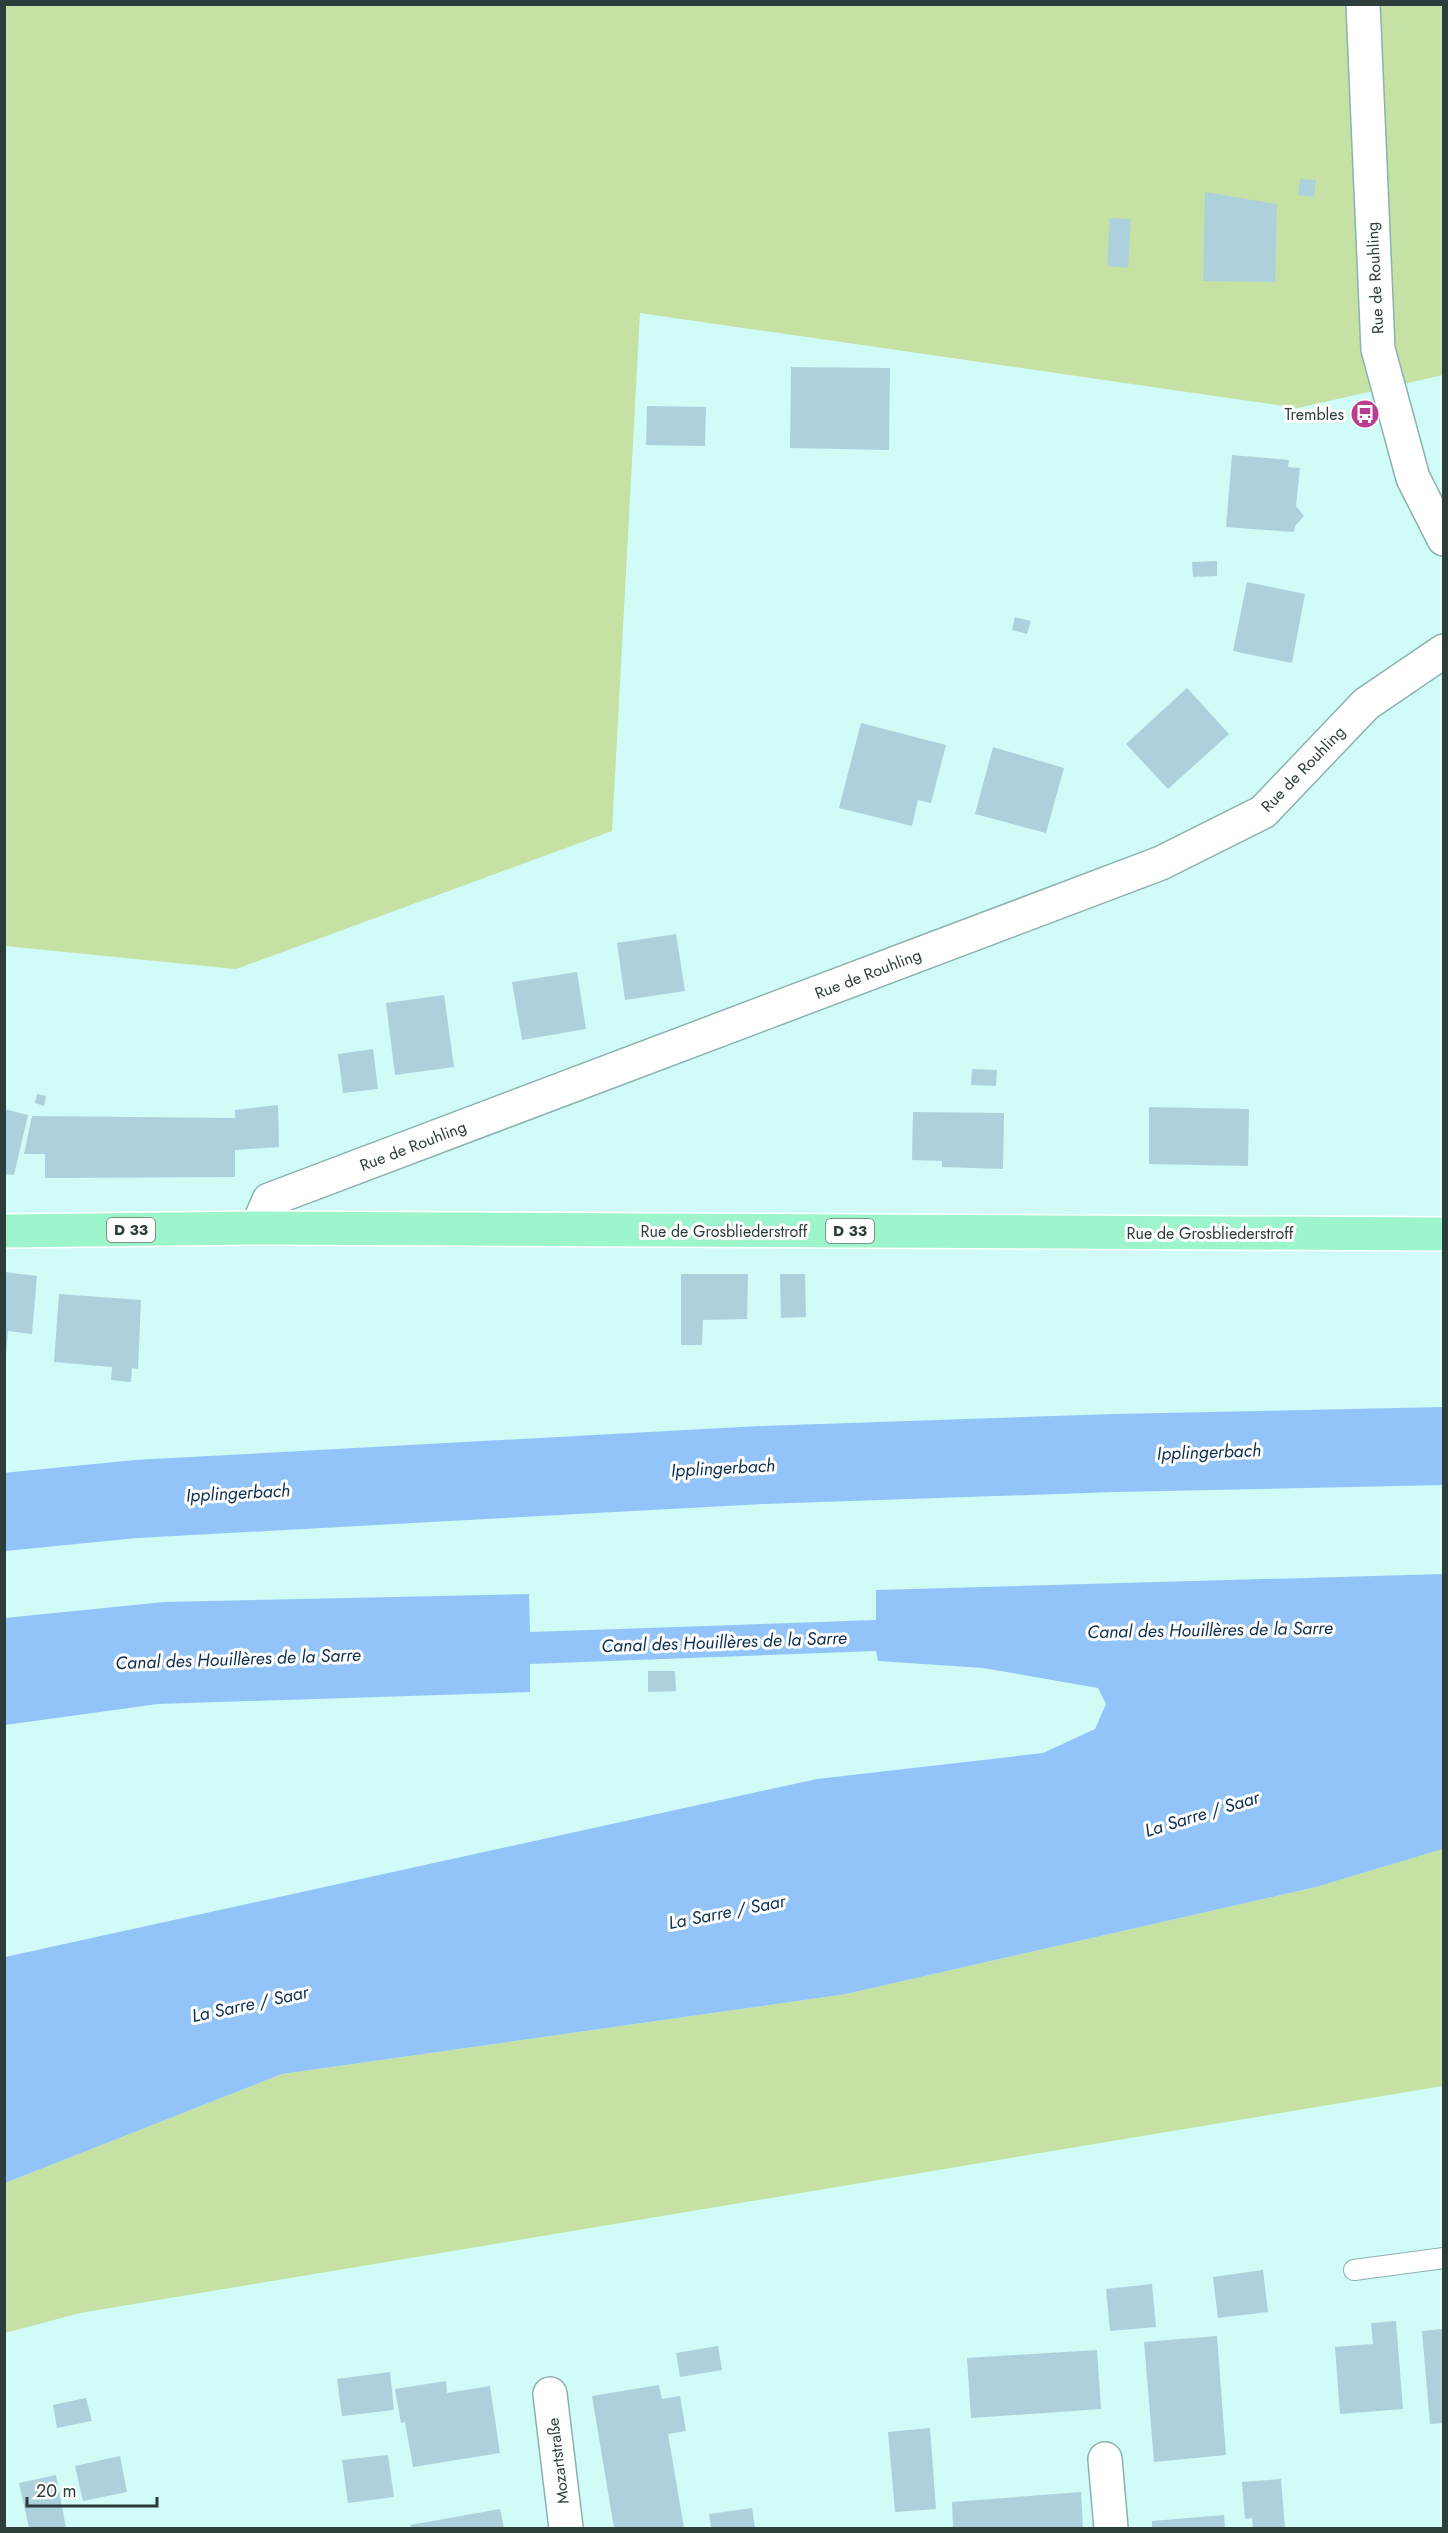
<svg xmlns="http://www.w3.org/2000/svg" width="1448" height="2533" font-family="Jost,sans-serif">
  <style>
    .green { fill: #c6e1a4 }
    .water { fill: #93c4f9 }
    .lines { fill: none; stroke-linecap: round; stroke-linejoin: round }
    .river { stroke: #93c4f9; stroke-width: 78 }
    .building { fill: #acd1dd }
    .service-casing { stroke: #8ab2af; stroke-width: 22 }
    .minor-casing { stroke: #8ab2af; stroke-width: 36 }
    .tertiary-casing { stroke: #8ab2af; stroke-width: 36 }
    .primary-casing { stroke: #fff; stroke-width: 36 }
    .service { stroke: #fff; stroke-width: 20 }
    .minor { stroke: #fff; stroke-width: 33 }
    .tertiary { stroke: #fff; stroke-width: 33 }
    .primary { stroke: #9df6cb; stroke-width: 33 }
    .labels { text-anchor: middle; dominant-baseline: central; stroke-width: 6; stroke-linejoin: round; paint-order: stroke }
    .shield { fill: #fefefe; stroke: #6b7776; stroke-width: 1.5 }
    .shield-label { font-size: 15px; font-weight: bold; fill: #2c3d3b }
    .street-label { font-size: 16px; fill: #2c3d3b; stroke: #fefefe }
    .poi-label { font-size: 16px; fill: #2c3d3b; stroke: #fefefe; text-anchor: end }
    .water-label { font-size: 18px; font-style: italic; fill: #0c2f51; stroke: #fefefe }
  </style>
  <rect width="100%" height="100%" fill="#d1fbf7"/>
  <g class="green">
    <path d="M 4,5 L 1443,5 L 1443,375 L 1298,408 L 640,313 L 612,831 L 236,969 L 5,946 Z"/>
    <path d="M 1443,1849 L 1443,2086 L 80,2313 L 5,2333 L 5,2183 L 282,2074 L 846,1994 L 1316,1887 Z"/>
  </g>
  <path class="water" d="M 1443,1574 L 1443,1849 L 1316,1887 L 846,1994 L 282,2074 L 5,2183 L 5,1957 L 817,1779 L 1043,1753 L 1095,1729 L 1106,1704 L 1098,1688 L 983,1668 L 878,1661 L 876,1651 L 530,1664 L 530,1692 L 158,1704 L 5,1725 L 5,1618 L 164,1602 L 529,1594 L 530,1632 L 876,1620 L 876,1590 Z"/>
  <g class="lines">
    <path class="river" d="M 4,1512 L 136,1499 L 761,1465 L 1115,1453 L 1444,1446"/>
  </g>
  <g class="building">
    <path d="M 1300,179 L 1316,180 L 1314,197 L 1298,195 Z"/>
    <path d="M 1205,192 L 1277,204 L 1275,282 L 1203,281 Z"/>
    <path d="M 1110,218 L 1131,219 L 1128,268 L 1107,266 Z"/>
    <path d="M 791,367 L 890,368 L 889,450 L 790,448 Z"/>
    <path d="M 647,406 L 706,407 L 705,446 L 646,445 Z"/>
    <path d="M 1232,455 L 1289,460 L 1288,467 L 1300,468 L 1296,506 L 1304,516 L 1295,526 L 1294,532 L 1226,527 Z"/>
    <path d="M 1217,561 L 1217,576 L 1193,577 L 1192,562 Z"/>
    <path d="M 1247,582 L 1305,594 L 1292,663 L 1233,651 Z"/>
    <path d="M 1015,617 L 1031,621 L 1027,634 L 1012,630 Z"/>
    <path d="M 1187,688 L 1229,734 L 1168,789 L 1126,744 Z"/>
    <path d="M 861,723 L 946,745 L 931,803 L 918,800 L 912,826 L 839,808 Z"/>
    <path d="M 993,747 L 1064,768 L 1046,833 L 975,814 Z"/>
    <path d="M 676,934 L 685,991 L 625,1000 L 617,943 Z"/>
    <path d="M 577,972 L 586,1029 L 522,1040 L 512,982 Z"/>
    <path d="M 444,995 L 454,1067 L 395,1075 L 386,1003 Z"/>
    <path d="M 373,1049 L 378,1089 L 343,1093 L 338,1054 Z"/>
    <path d="M 972,1069 L 997,1070 L 996,1086 L 971,1085 Z"/>
    <path d="M 37,1094 L 46,1096 L 44,1106 L 35,1103 Z"/>
    <path d="M 278,1105 L 279,1147 L 235,1150 L 235,1177 L 45,1178 L 45,1154 L 24,1154 L 32,1116 L 235,1118 L 235,1110 Z"/>
    <path d="M 1149,1107 L 1249,1109 L 1248,1166 L 1149,1164 Z"/>
    <path d="M 4,1109 L 28,1115 L 14,1175 L 4,1174 Z"/>
    <path d="M 913,1112 L 1004,1113 L 1003,1169 L 942,1167 L 942,1161 L 912,1160 Z"/>
    <path d="M 5,1272 L 37,1276 L 32,1334 L 8,1331 L 6,1354 Z"/>
    <path d="M 681,1274 L 748,1274 L 747,1319 L 703,1320 L 702,1345 L 681,1345 Z"/>
    <path d="M 780,1274 L 805,1274 L 806,1317 L 781,1318 Z"/>
    <path d="M 59,1294 L 141,1300 L 138,1369 L 132,1368 L 131,1382 L 111,1380 L 112,1367 L 54,1362 Z"/>
    <path d="M 648,1671 L 675,1671 L 676,1691 L 648,1692 Z"/>
    <path d="M 1263,2270 L 1268,2312 L 1218,2318 L 1213,2277 Z"/>
    <path d="M 1152,2284 L 1156,2327 L 1110,2331 L 1106,2289 Z"/>
    <path d="M 1396,2321 L 1403,2409 L 1340,2414 L 1335,2347 L 1373,2344 L 1371,2323 Z"/>
    <path d="M 1443,2329 L 1443,2423 L 1430,2424 L 1422,2331 Z"/>
    <path d="M 1217,2336 L 1226,2455 L 1154,2462 L 1144,2342 Z"/>
    <path d="M 718,2346 L 722,2370 L 680,2377 L 676,2353 Z"/>
    <path d="M 1097,2350 L 1101,2409 L 971,2418 L 967,2358 Z"/>
    <path d="M 390,2372 L 394,2410 L 342,2416 L 337,2379 Z"/>
    <path d="M 446,2381 L 447,2393 L 490,2386 L 500,2453 L 413,2467 L 405,2422 L 401,2423 L 395,2389 Z"/>
    <path d="M 659,2385 L 662,2399 L 680,2396 L 686,2431 L 668,2434 L 684,2528 L 614,2528 L 592,2396 Z"/>
    <path d="M 86,2398 L 92,2421 L 57,2428 L 53,2405 Z"/>
    <path d="M 930,2428 L 936,2509 L 895,2512 L 888,2432 Z"/>
    <path d="M 388,2455 L 394,2497 L 348,2503 L 342,2460 Z"/>
    <path d="M 120,2456 L 127,2492 L 83,2501 L 75,2466 Z"/>
    <path d="M 56,2475 L 66,2528 L 29,2528 L 19,2483 Z"/>
    <path d="M 1281,2479 L 1285,2528 L 1253,2528 L 1252,2518 L 1245,2519 L 1242,2482 Z"/>
    <path d="M 1081,2492 L 1083,2528 L 953,2528 L 952,2502 Z"/>
    <path d="M 752,2508 L 755,2528 L 711,2528 L 709,2514 Z"/>
    <path d="M 500,2509 L 504,2528 L 411,2528 L 410,2525 Z"/>
    <path d="M 1224,2515 L 1225,2528 L 1152,2528 L 1152,2521 Z"/>
  </g>
  <g class="lines">
    <g class="service-casing">
      <path id="service" d="M 1354,2270 L 1444,2258"/>
    </g>
    <g class="minor-casing">
      <g id="minor">
        <path d="M 550,2394 L 566,2528"/>
        <path d="M 1105,2459 L 1111,2528"/>
      </g>
    </g>
    <g class="tertiary-casing">
      <g id="tertiary">
        <path d="M 1363,4 L 1378,349 L 1413,478 L 1444,539"/>
        <path d="M 257,1228 L 269,1200 L 1161,863 L 1263,812 L 1366,704 L 1444,651"/>
      </g>
    </g>
    <g class="primary-casing">
      <path id="primary" d="M 4,1231 L 257,1228 L 1444,1234"/>
    </g>
    <use href="#service" class="service"/>
    <use href="#minor" class="minor"/>
    <use href="#tertiary" class="tertiary"/>
    <use href="#primary" class="primary"/>
  </g>
  <defs>
    <g id="bus-disc" transform="scale(1.5)"><circle r="9.5" fill="#b93e8f" stroke="#fefefe"/><path d="M-5-6H5V4H4V6H2V4H-2V6H-4V4H-5ZM-3.5-4V0h7V-4ZM-3.5 1.2v1.5H-2V1.2ZM2 1.2v1.5H3.5V1.2Z" fill="#fff"/></g>
  </defs>
  <g fill-rule="evenodd">
    <use href="#bus-disc" x="1365" y="414"/>
  </g>
  <g class="labels">
    <g class="shield">
      <rect x="107" y="1218" width="48" height="24" rx="4.5"/>
      <rect x="826" y="1219" width="48" height="24" rx="4.5"/>
    </g>
    <g class="shield-label">
      <text x="131" y="1230">D 33</text>
      <text x="850" y="1231">D 33</text>
    </g>
    <g class="street-label">
      <text transform="translate(1375 278) rotate(-93)">Rue de Rouhling</text>
      <text transform="translate(1303 769) rotate(-46)">Rue de Rouhling</text>
      <text transform="translate(868 974) rotate(-21)">Rue de Rouhling</text>
      <text transform="translate(413 1146) rotate(-21)">Rue de Rouhling</text>
      <text x="724" y="1231">Rue de Grosbliederstroff</text>
      <text x="1210" y="1233">Rue de Grosbliederstroff</text>
      <text transform="translate(558 2461) rotate(-97)">Mozartstraße</text>
    </g>
    <g class="poi-label">
      <text x="1344" y="414">Trembles</text>
    </g>
    <g class="water-label">
      <text transform="translate(1209 1452) rotate(-2)">Ipplingerbach</text>
      <text transform="translate(723 1468) rotate(-3)">Ipplingerbach</text>
      <text transform="translate(238 1493) rotate(-3)">Ipplingerbach</text>
      <text transform="translate(1210 1630) rotate(-1)">Canal des Houillères de la Sarre</text>
      <text transform="translate(724 1642) rotate(-2)">Canal des Houillères de la Sarre</text>
      <text transform="translate(238 1659) rotate(-2)">Canal des Houillères de la Sarre</text>
      <text transform="translate(1202 1814) rotate(-17)">La Sarre / Saar</text>
      <text transform="translate(727 1912) rotate(-11)">La Sarre / Saar</text>
      <text transform="translate(250 2004) rotate(-12)">La Sarre / Saar</text>
    </g>
  </g>
  <rect width="1448" height="2533" fill="none" stroke="#2c3d3b" stroke-width="12"/>
  <path d="M27 2497v9h130v-9" fill="none" stroke="#2c3d3b" stroke-width="3"/>
  <text x="36" y="2497" font-size="18" fill="#2c3d3b" stroke="#fefefe" stroke-width="4.5" paint-order="stroke">20 m</text>
</svg>
